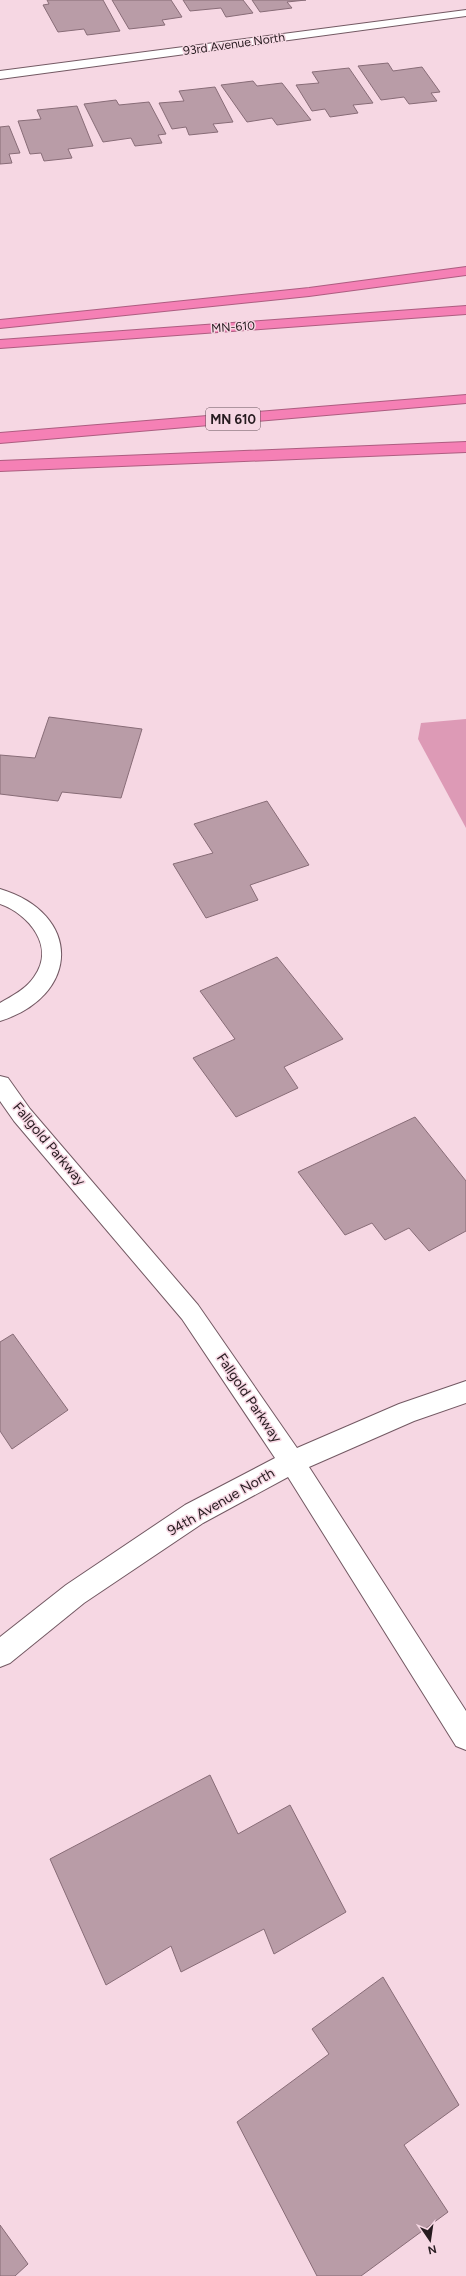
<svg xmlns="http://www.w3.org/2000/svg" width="466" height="2276" font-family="Figtree,sans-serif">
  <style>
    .water { fill: #dd9ab6 }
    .building { fill: #b99ca7; stroke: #886c77 }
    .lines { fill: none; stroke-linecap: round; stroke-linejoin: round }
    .minor-casing { stroke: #735963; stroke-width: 2 }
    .motorway-casing { stroke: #ad5d80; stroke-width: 2 }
    .minor { fill: #fff; fill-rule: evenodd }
    .motorway { fill: #f580b5; fill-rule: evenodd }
    .labels { text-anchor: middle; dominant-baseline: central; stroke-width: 3; stroke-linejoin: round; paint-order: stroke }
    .far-street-label { font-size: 12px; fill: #261b1f; stroke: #f6d7e3 }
    .shield { fill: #f6d7e3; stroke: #64535a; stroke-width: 1 }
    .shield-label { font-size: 13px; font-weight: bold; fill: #261b1f }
    .street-label { font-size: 14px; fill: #261b1f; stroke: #f6d7e3 }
  </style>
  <rect width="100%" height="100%" fill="#f6d7e3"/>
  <path class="water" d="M 466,719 L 466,828 L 418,739 L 421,723 Z"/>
  <g class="building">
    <path d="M 47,0 L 103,0 L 120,31 L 87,35 L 84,29 L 58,32 L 43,5 L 49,4 Z"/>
    <path d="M 112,0 L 171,0 L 182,17 L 162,20 L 165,25 L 129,29 Z"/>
    <path d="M 183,0 L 243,0 L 253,13 L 226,17 L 221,8 L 190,11 Z"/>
    <path d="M 252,0 L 306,0 L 287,2 L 292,8 L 260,12 Z"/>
    <path d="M 388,63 L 393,71 L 422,67 L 440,92 L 431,93 L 437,101 L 409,104 L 404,97 L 381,100 L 358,66 Z"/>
    <path d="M 349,68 L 373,103 L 353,105 L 358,113 L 330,117 L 325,109 L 312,111 L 296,85 L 319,83 L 312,72 Z"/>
    <path d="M 253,81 L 257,86 L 282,83 L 311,120 L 277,125 L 272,118 L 247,122 L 221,85 Z"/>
    <path d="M 215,87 L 233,122 L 213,124 L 218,132 L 189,135 L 186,127 L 172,129 L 159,103 L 184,101 L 179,91 Z"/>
    <path d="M 116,100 L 119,105 L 149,102 L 166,134 L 158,135 L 162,143 L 135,146 L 131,138 L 103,142 L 84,104 Z"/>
    <path d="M 77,106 L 93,146 L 68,149 L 72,158 L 44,161 L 41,153 L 30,154 L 18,121 L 41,119 L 37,110 Z"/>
    <path d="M 9,126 L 20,153 L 9,154 L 12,163 L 0,164 L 0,127 Z"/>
    <path d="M 49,717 L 142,729 L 121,798 L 62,792 L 58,801 L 0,794 L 0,755 L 35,758 Z"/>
    <path d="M 267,801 L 309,865 L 250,885 L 258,900 L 206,918 L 173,864 L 213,853 L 194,824 Z"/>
    <path d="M 277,957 L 343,1039 L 284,1067 L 298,1088 L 236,1117 L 193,1058 L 235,1039 L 200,991 Z"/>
    <path d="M 415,1117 L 466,1181 L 466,1231 L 429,1251 L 409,1228 L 385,1240 L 372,1223 L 345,1235 L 298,1172 Z"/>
    <path d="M 13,1334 L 68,1410 L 12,1449 L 0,1431 L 0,1342 Z"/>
    <path d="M 210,1775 L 238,1834 L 290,1805 L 346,1912 L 274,1954 L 264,1929 L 181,1972 L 171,1946 L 106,1985 L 50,1859 Z"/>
    <path d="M 383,1977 L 459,2105 L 404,2145 L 448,2212 L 361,2276 L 317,2276 L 237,2122 L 329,2054 L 312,2029 Z"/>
    <path d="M 0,2225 L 28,2264 L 15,2276 L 0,2276 Z"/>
  </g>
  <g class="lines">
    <g class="minor-casing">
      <g id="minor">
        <path d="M 466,10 L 466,16 L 0,79 L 0,71 Z"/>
        <path d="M 0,889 C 83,914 80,996 0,1021 L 0,1003 C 12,996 26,989 34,977 C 56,947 29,914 0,904 Z"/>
        <path d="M 0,1076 L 8,1078 L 30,1109 L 198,1305 L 297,1448 L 399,1404 L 466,1381 L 466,1403 L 414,1421 L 309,1467 L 466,1711 L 466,1750 L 456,1746 L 288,1477 L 203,1523 L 84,1603 L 10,1663 L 0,1667 L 0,1637 L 66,1585 L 185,1505 L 275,1458 L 182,1319 L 14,1121 L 0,1101 Z"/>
      </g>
    </g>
    <g class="motorway-casing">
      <g id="motorway">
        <path d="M 466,267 L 466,275 L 309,296 L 0,328 L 0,320 L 309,288 Z"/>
        <path d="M 466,306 L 466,314 L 0,348 L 0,340 Z"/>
        <path d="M 466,395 L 466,403 L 0,443 L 0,433 Z"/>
        <path d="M 466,442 L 466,452 L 0,471 L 0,461 Z"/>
      </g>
    </g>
    <use href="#minor" class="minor"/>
    <use href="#motorway" class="motorway"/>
  </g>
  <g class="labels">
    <g class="far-street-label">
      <text transform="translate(234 44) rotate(-8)">93rd Avenue North</text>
      <text transform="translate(233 327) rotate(-4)">MN-610</text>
    </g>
    <rect class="shield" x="206" y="408" width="54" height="22" rx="3"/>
    <g class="shield-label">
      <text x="233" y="419">MN 610</text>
    </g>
    <g class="street-label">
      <text transform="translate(49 1144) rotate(50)">Fallgold Parkway</text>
      <text transform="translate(249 1398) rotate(56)">Fallgold Parkway</text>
      <text transform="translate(221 1502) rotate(-30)">94th Avenue North</text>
    </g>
  </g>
  <g transform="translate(430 2240) rotate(167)" stroke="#f6d7e3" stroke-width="3" paint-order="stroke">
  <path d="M0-3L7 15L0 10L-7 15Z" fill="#261b1f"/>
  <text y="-6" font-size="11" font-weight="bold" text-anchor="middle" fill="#261b1f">N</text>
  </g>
</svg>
